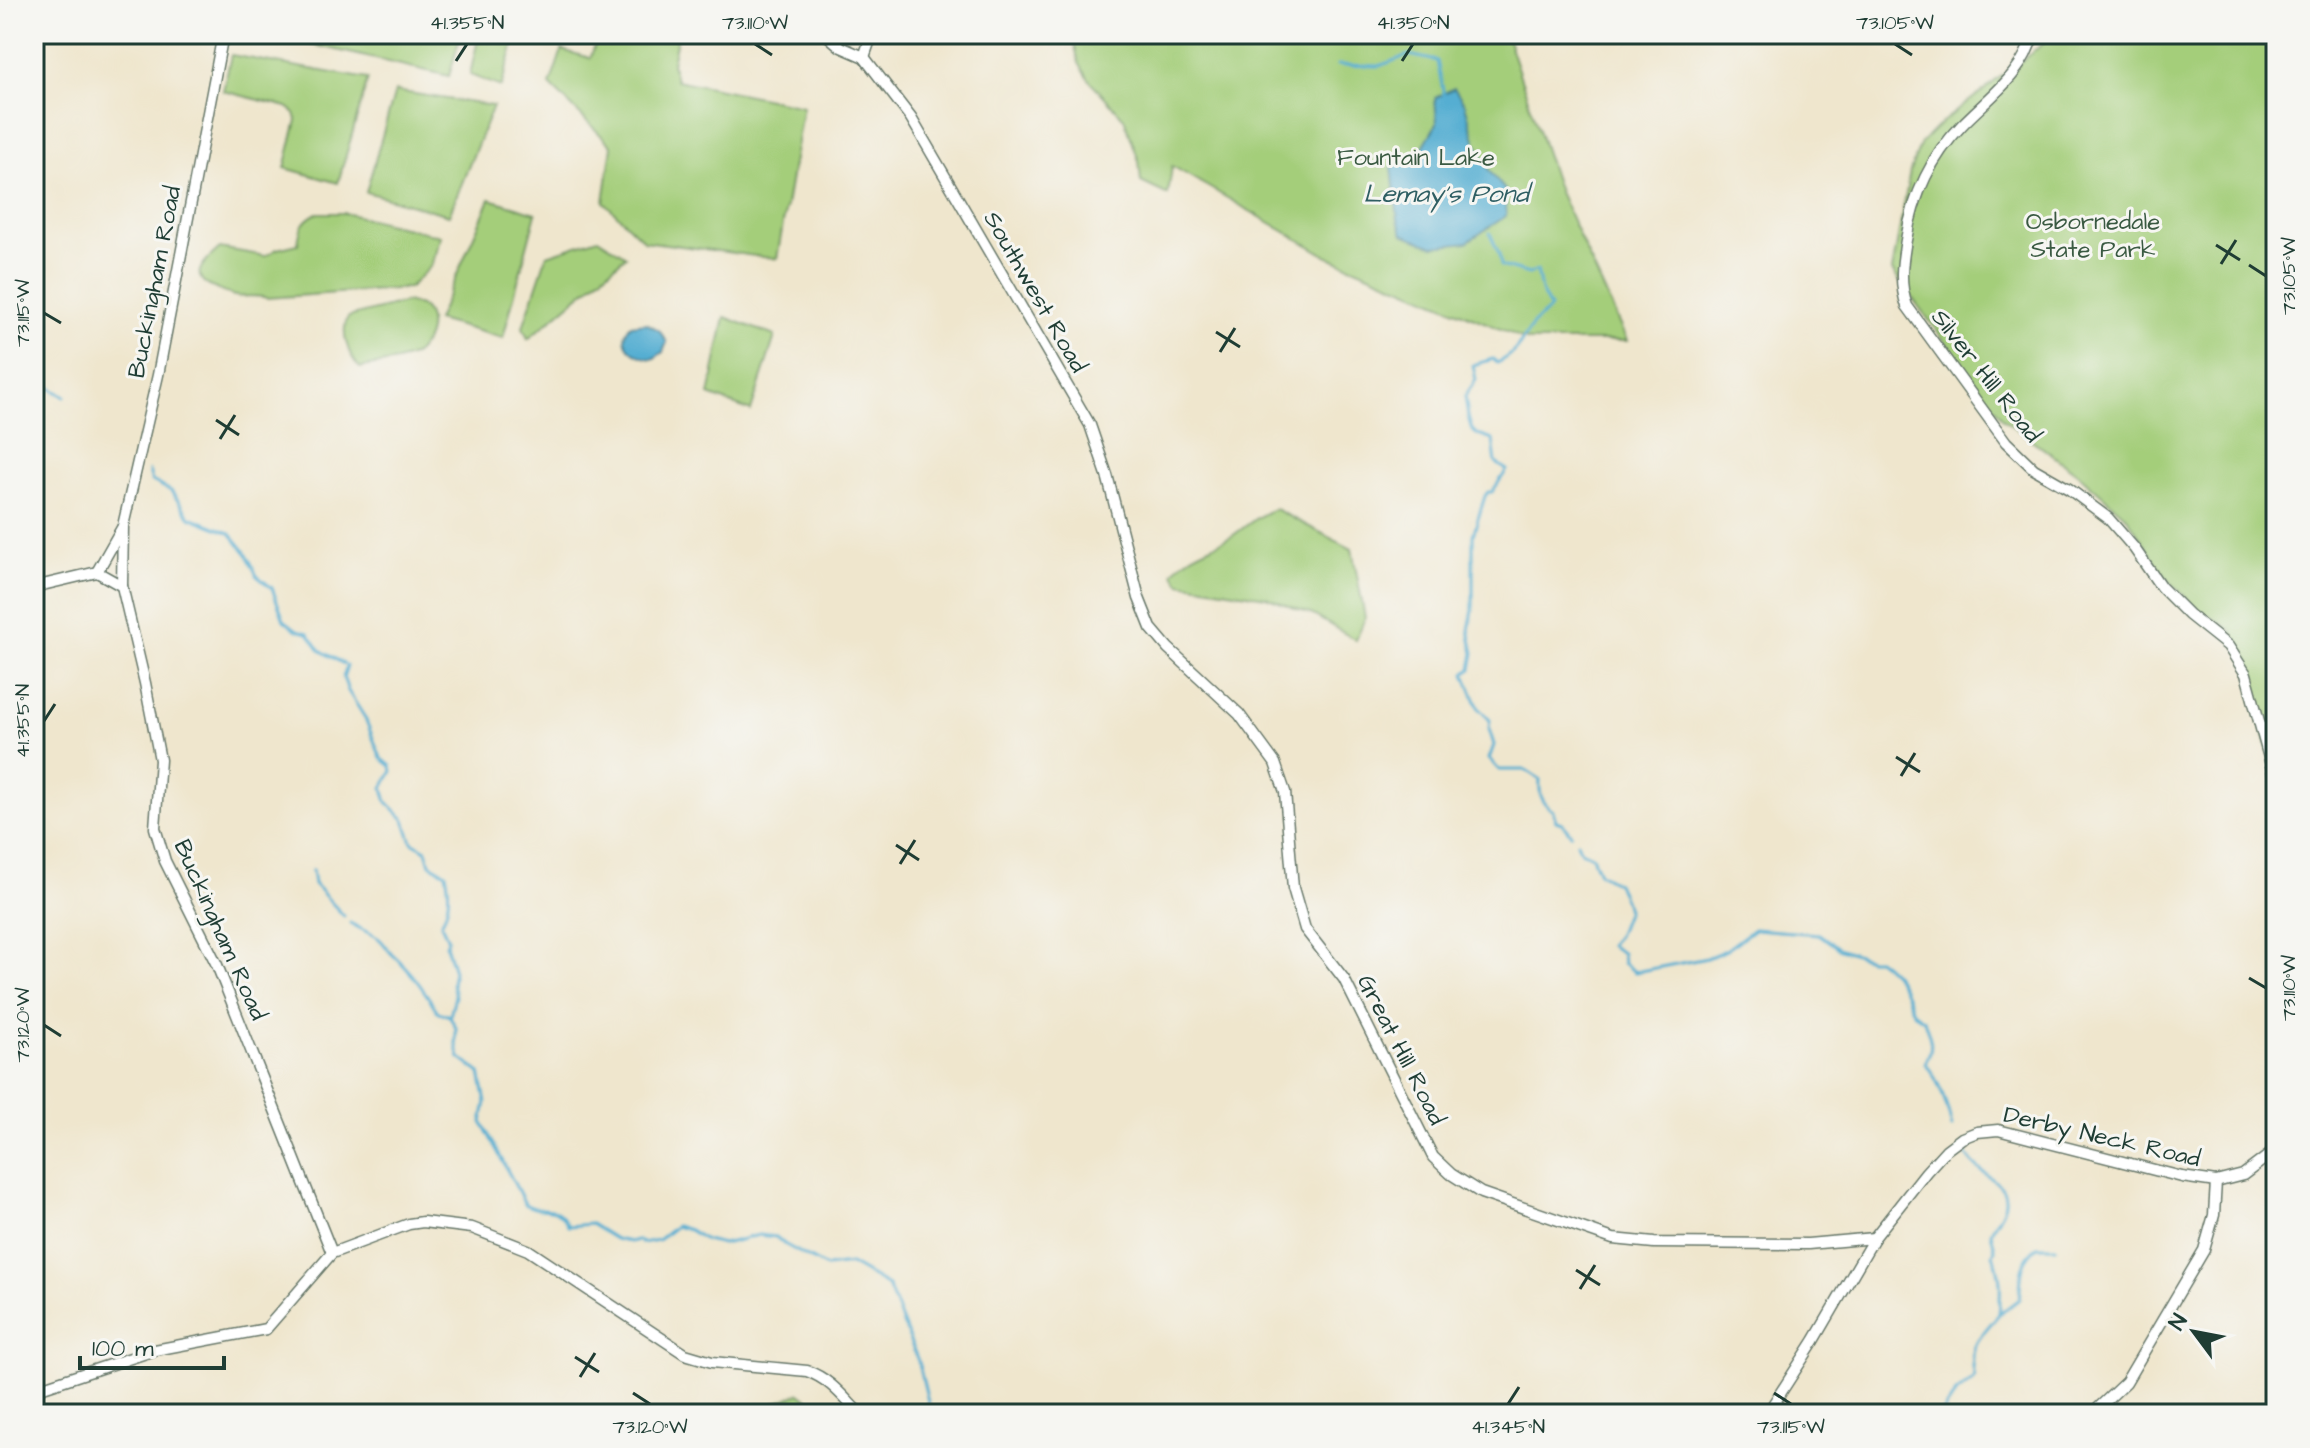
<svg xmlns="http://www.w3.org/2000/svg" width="2310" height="1448" font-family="'Architects Daughter',sans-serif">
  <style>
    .green { fill: #a4ce7a; stroke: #628657; stroke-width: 2 }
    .water { fill: #54aed2; stroke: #3a7683; stroke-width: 2 }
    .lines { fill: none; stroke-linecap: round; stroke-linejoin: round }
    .stream { stroke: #54aed2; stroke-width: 3 }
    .minor-casing { stroke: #68786a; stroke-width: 13 }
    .minor { stroke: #fff; stroke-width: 10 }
    .ticks { fill: none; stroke: #1f3d34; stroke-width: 3 }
    .labels { text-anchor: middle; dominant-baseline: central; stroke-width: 6; stroke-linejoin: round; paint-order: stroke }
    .park-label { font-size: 24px; fill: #3a5a42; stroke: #f6f6f2 }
    .street-label { font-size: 24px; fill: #1f3d34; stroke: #f6f6f2 }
    .water-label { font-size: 26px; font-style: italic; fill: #2f5f63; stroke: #f6f6f2 }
    .neatline { fill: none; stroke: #1f3d34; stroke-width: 3 }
    .ticks-label { font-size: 20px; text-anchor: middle; fill: #1f3d34 }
  </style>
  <rect width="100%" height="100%" fill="#f6f6f2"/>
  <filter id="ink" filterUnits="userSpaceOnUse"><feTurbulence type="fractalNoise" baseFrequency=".0125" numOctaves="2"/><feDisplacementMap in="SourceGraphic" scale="16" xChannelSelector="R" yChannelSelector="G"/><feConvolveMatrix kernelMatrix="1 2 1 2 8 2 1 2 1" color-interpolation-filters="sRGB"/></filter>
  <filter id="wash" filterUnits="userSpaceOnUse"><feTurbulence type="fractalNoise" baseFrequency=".006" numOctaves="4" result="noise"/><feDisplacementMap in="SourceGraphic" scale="32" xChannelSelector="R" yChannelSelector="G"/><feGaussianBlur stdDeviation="1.8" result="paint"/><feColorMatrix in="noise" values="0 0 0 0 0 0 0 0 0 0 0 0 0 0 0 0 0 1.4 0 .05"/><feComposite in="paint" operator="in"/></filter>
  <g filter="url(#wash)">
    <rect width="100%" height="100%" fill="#efe6cd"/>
    <g class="green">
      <path d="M 267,34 L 461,34 L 449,76 Z"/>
      <path d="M 479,34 L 517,34 L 501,87 L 470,75 Z"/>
      <path d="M 678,34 L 672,63 L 676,80 L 803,106 L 777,259 L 644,241 L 604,202 L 612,146 L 550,85 L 562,50 L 590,58 L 599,35 Z"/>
      <path d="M 1072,34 L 1506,34 L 1559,192 L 1627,341 L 1529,341 L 1329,257 L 1172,166 L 1168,195 L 1141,182 L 1139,161 L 1124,118 L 1090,81 L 1079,63 Z"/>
      <path d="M 2056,34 L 2276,34 L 2276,781 L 2247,665 L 2231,630 L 2197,608 L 2167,579 L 2127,517 L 2077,473 L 2004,420 L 1892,271 L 1910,171 L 1921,143 L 1941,123 Z"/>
      <path d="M 231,55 L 368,79 L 338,183 L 285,168 L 297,120 L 295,113 L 287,107 L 223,91 Z"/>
      <path d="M 395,91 L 493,106 L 449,215 L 366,192 Z"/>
      <path d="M 490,199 L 536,213 L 503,338 L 437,320 Z"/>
      <path d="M 317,213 L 344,213 L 441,236 L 431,266 L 409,288 L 267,298 C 255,294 245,298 235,296 C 229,295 222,291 216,289 C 186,277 203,263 220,248 L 265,256 L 277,249 L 298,244 C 300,227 302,221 317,213 Z"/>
      <path d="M 598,238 L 626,256 L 528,339 L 523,327 L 547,255 Z"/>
      <path d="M 406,302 C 411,303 419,305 423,308 C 437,321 426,351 410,357 C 395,363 376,364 360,368 C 348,355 340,332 348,317 Z"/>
      <path d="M 725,317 L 775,336 L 751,411 L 709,395 Z"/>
      <path d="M 1275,509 L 1352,549 L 1365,618 L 1356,640 L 1313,615 L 1266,597 L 1180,583 L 1173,572 C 1188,553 1212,548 1232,536 C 1247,526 1257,515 1275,509 Z"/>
      <path d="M 800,1393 L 827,1414 L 763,1414 L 767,1407 Z"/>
    </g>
    <g class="water">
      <path d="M 1454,88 L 1465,104 L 1476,143 L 1490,172 L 1505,190 L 1506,216 L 1467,242 L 1433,246 L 1403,234 L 1398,220 L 1392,167 L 1420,152 L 1437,123 L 1435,98 Z"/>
      <path d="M 646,323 L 659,330 L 667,342 L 663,352 L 653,359 C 635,358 615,342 631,325 Z"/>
    </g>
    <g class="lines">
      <g class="stream">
        <path d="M 1338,65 L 1379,66 L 1409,55 L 1437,61 L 1444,95"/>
        <path d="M 1490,233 L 1499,254 L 1501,266 L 1529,274 L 1537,270 L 1541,291 L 1550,308 C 1546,313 1540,316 1536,321 C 1523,337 1518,354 1497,363 L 1493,359 L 1473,365 L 1476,380 L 1465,396 L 1468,417 L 1472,430 L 1478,435 L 1493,440 L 1496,463 L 1507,470 L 1492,492 L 1488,492 L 1485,496 L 1473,535 L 1473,610 L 1469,630 L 1474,653 L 1471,669 L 1465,674 L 1479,709 L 1490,720 L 1489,729 L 1494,745 L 1489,759 L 1499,770 L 1526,770 L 1540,779 C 1539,794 1541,802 1553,811 L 1556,821 L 1562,823 L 1571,834"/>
        <path d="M 34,388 L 49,387 L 65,397"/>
        <path d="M 149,471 L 152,481 L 171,491 L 190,517 L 230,533 L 247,554 L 257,576 L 272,588 L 284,620 L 297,630 L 308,633 L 320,650 L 347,666 L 343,677 L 348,691 L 365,718 L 381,758 L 391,766 L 392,771 L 383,788 L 387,802 L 404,819 L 412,842 L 426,850 L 430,864 L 446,873 C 450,892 450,906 441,924 L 448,939 L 446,945 L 454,971 L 452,983 L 455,996 L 450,1016 L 456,1028 L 456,1043 L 460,1058 L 480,1073 L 486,1102 L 482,1122 L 525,1204 C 543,1216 554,1199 568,1226 L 591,1224 L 615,1239 L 630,1242 L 637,1240 L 642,1243 L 658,1240 L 676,1226 L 689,1230 L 705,1240 L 723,1244 L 759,1235 L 776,1237 L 784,1244 L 826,1267 L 850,1264 L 888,1286 L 918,1361 L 928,1401 L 929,1414"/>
        <path d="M 1577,842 L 1581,851 L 1592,856 L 1599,873 L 1617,883 L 1625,902 L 1627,910 L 1617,936 L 1609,945 L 1622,953 L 1623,963 L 1635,972 L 1707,958 L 1726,950 L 1754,929 L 1819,934 L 1838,948 L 1869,959 L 1877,959 C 1885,965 1895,973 1900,983 C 1910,998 1906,1010 1924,1020 C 1930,1038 1935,1045 1925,1063 C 1940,1081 1947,1104 1952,1127"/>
        <path d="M 312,870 L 314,884 L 344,916"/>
        <path d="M 350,923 C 359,928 369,933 378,938 C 384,942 386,948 391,953 C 411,970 424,990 438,1012 L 450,1016"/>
        <path d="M 2001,1313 L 2019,1299 C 2022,1278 2018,1262 2037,1247 L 2056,1247"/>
        <path d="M 1942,1414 L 1956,1393 L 1975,1378 C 1967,1345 1980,1337 1999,1314 C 2001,1293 2002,1275 1993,1254 L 1995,1249 L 1991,1232 C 1994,1224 2000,1217 2003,1209 C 2015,1180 1976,1178 1965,1151"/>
      </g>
    </g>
  </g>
  <g filter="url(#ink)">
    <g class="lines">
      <g class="minor-casing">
        <g id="minor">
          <path d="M 223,34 L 158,375 L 123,526 L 122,586 L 145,683 L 160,760 L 155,828 L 165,861 L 217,965 L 332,1253"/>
          <path d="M 826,34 L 841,47 L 864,57 L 911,118 L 1090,425 L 1107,475 L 1139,598 L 1151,628 L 1168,648 L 1239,714 L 1275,763 L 1285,792 L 1293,888 L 1305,929 L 1344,979 L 1433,1157 L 1451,1174 L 1481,1193 L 1613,1239 L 1654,1243 L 1808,1244 L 1874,1238"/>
          <path d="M 2033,34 C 2023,75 1990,96 1962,125 C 1931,157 1913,195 1906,240 C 1902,263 1899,284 1907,306 L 2006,442 L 2034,469 L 2069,489 L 2108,518 L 2134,548 L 2161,587 L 2189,615 L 2228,646 L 2246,674 L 2276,783"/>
          <path d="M 864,57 L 872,34"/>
          <path d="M 97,572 L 122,528"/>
          <path d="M 34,587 L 97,572 L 122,586"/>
          <path d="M 34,1390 L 155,1350 L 266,1329 L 332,1253 L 409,1224 L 423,1222 L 472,1228 L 528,1250 L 685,1354 L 712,1362 L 807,1371 C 830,1379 843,1397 860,1414"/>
          <path d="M 1767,1414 L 1814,1341 L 1874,1238 L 1926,1172 L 1946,1150 L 1962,1138 L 1977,1132 L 1998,1130 L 2182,1177 L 2216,1182 L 2243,1175 L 2276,1150"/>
          <path d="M 2092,1414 L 2126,1382 L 2204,1250 L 2214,1215 L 2216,1182"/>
        </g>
      </g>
      <use href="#minor" class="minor"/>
    </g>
  </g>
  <path class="ticks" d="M 755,44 L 772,55M 1895,44 L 1912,55M 456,61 L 467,44M 1402,61 L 1413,44M 2216,245 L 2240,260M 2221,264 L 2236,240M 2249,265 L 2266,276M 44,313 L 61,323M 1216,332 L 1240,347M 1220,352 L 1235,328M 216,420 L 239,435M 220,439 L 235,415M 44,721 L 55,704M 1896,757 L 1920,772M 1901,776 L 1915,753M 896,845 L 919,860M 900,864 L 915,840M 2249,978 L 2266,988M 44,1025 L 61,1036M 1576,1270 L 1600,1285M 1580,1289 L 1595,1265M 575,1357 L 599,1372M 580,1377 L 595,1353M 633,1393 L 650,1404M 1774,1393 L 1791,1404M 1508,1404 L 1519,1387"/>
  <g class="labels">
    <g class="park-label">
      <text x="1416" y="158">Fountain Lake</text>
      <text x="2093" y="222">Osbornedale<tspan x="2093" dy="28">State Park</tspan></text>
    </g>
    <g class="street-label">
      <text transform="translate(155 282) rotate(-79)">Buckingham Road</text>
      <text transform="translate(1035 292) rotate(60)">Southwest Road</text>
      <text transform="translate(1986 376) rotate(52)">Silver Hill Road</text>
      <text transform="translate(220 930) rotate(66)">Buckingham Road</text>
      <text transform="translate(1401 1050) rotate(63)">Great Hill Road</text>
      <text transform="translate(2102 1137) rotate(13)">Derby Neck Road</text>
    </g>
    <g class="water-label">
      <text x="1446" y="194">Lemay's Pond</text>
    </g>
  </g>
  <rect width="2310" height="1448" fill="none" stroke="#f6f6f2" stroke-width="88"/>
  <g transform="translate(2194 1332) rotate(302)" stroke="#f6f6f2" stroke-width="6" paint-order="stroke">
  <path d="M0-6L14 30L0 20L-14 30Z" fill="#1f3d34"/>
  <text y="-12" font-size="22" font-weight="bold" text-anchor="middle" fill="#1f3d34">N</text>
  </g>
  <path d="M80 1356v12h144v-12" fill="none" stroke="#1f3d34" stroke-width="4"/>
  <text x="92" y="1356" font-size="24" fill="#1f3d34" stroke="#f6f6f2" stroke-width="6" paint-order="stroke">100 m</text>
  <rect x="44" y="44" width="2222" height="1360" class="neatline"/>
  <g class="ticks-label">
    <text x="467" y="29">41.355°N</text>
    <text x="755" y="29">73.110°W</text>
    <text x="1413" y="29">41.350°N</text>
    <text x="1895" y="29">73.105°W</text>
    <text transform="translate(2288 276) rotate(-90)" y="7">73.105°W</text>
    <text transform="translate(22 313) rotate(-90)" y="7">73.115°W</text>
    <text transform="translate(22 721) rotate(-90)" y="7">41.355°N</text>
    <text transform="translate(2288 988) rotate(-90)" y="7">73.110°W</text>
    <text transform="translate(22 1025) rotate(-90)" y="7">73.120°W</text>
    <text x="650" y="1433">73.120°W</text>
    <text x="1508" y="1433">41.345°N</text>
    <text x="1791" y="1433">73.115°W</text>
  </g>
</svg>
